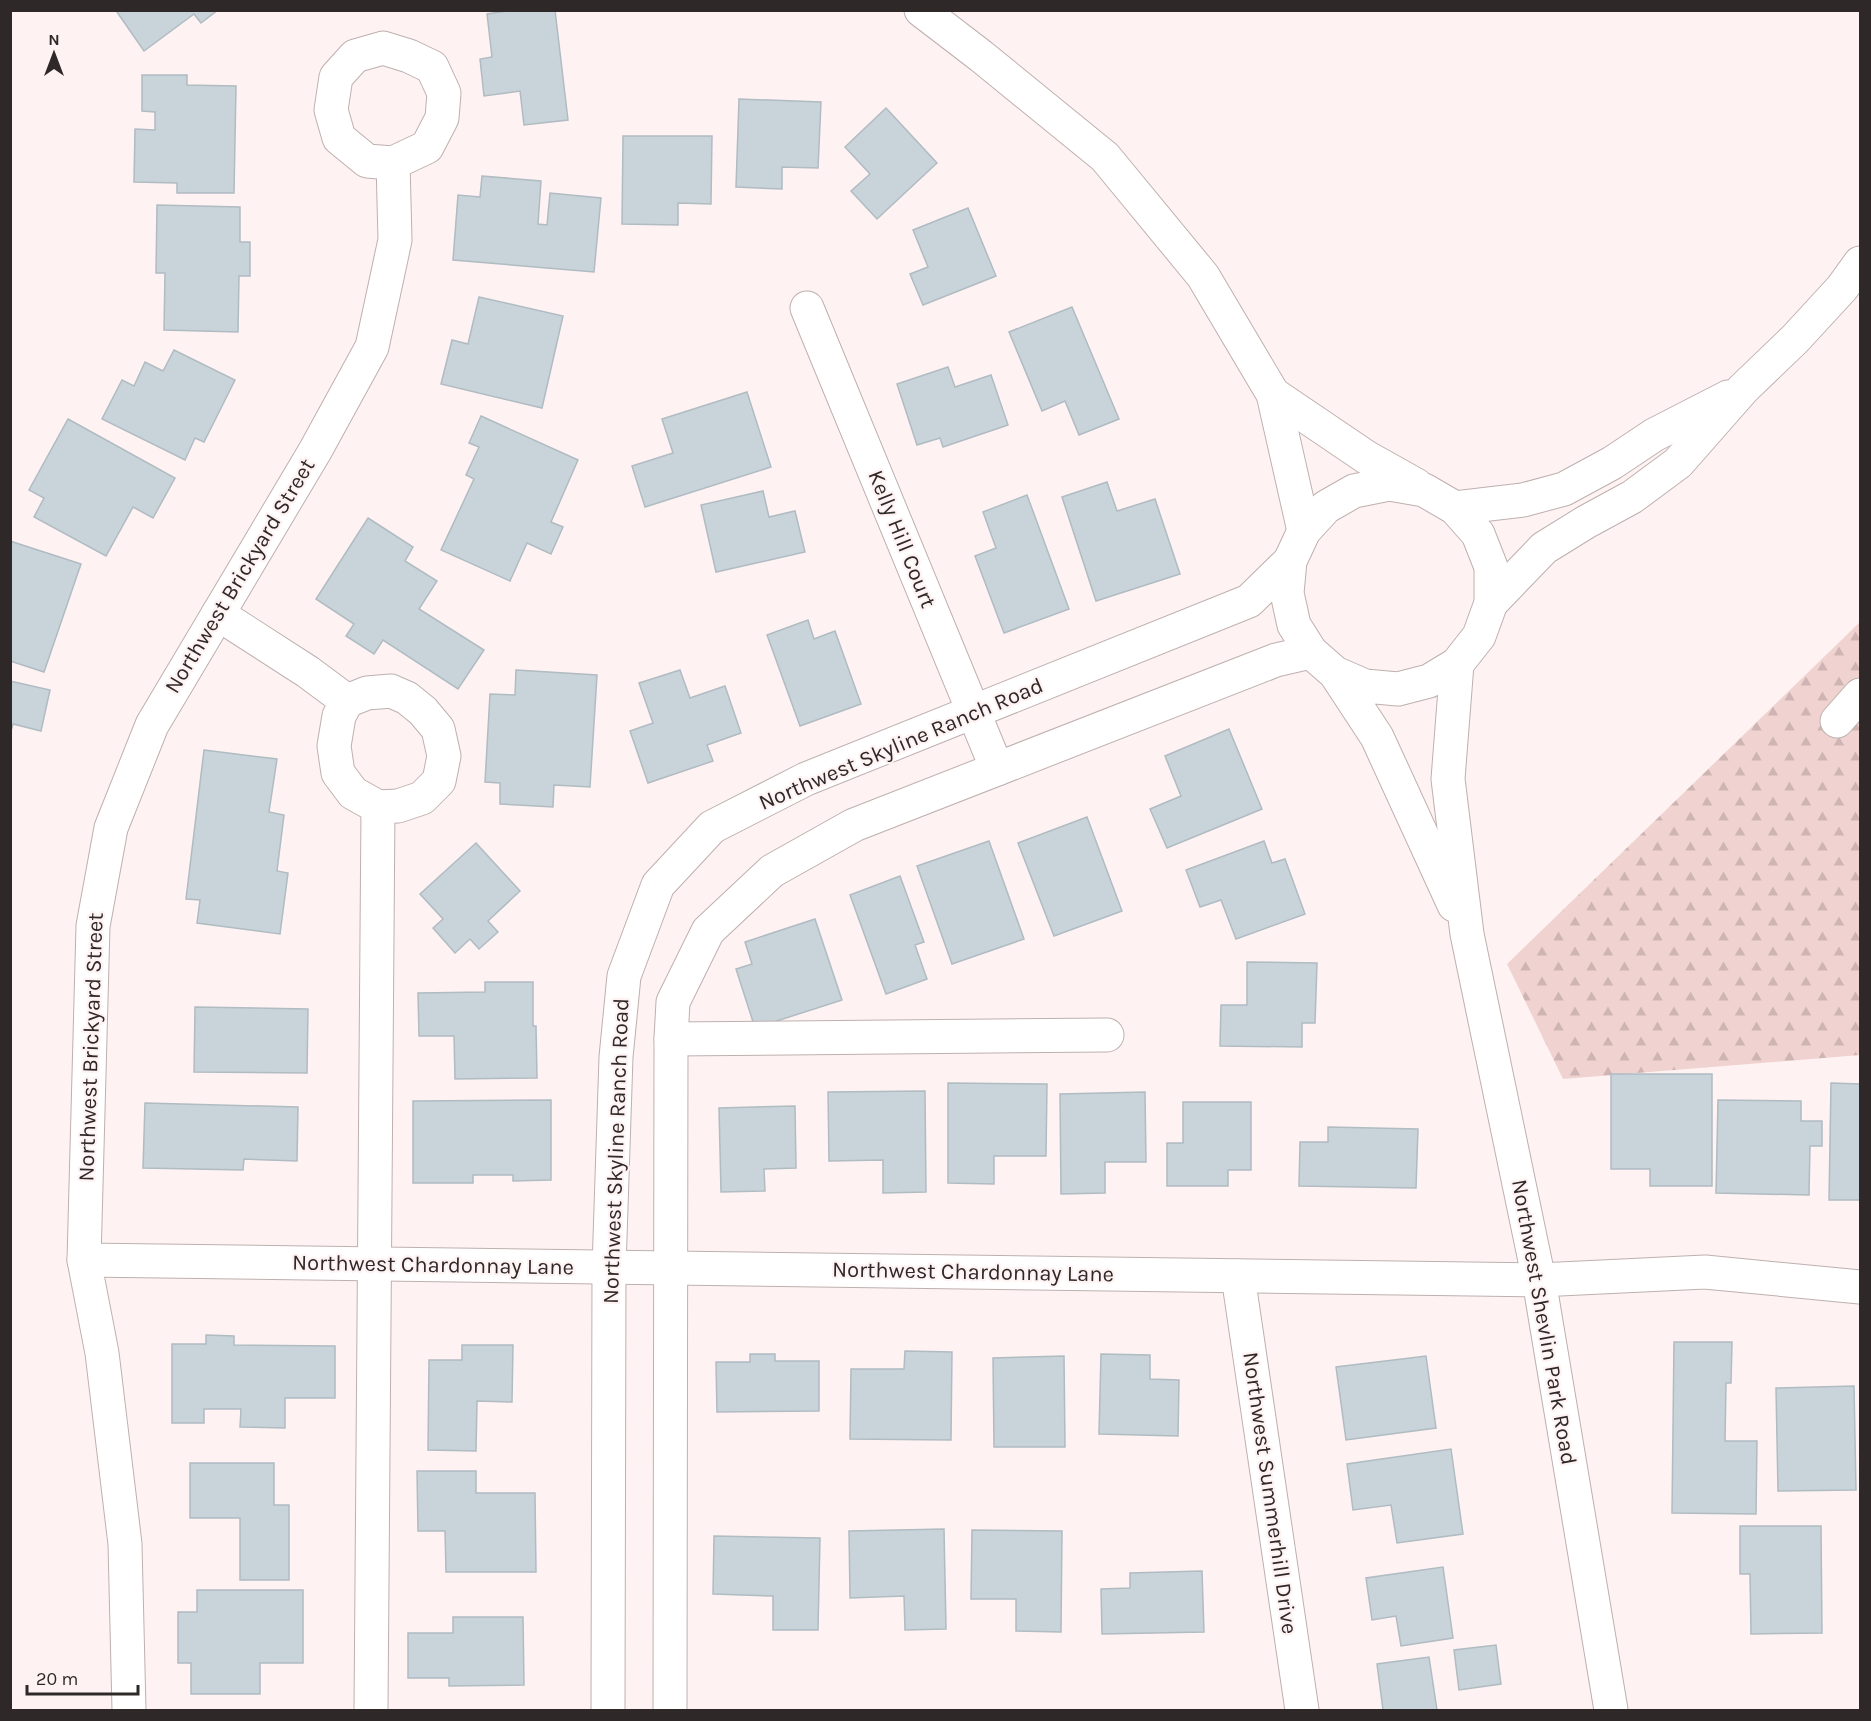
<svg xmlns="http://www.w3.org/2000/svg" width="1871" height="1721" font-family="Karla,sans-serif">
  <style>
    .forest { fill: url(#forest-firs) }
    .building { fill: #c8d3da; stroke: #b0bbc2; stroke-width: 1.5 }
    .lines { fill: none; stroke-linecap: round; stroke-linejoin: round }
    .minor-casing { stroke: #beb0af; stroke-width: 35 }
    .minor { stroke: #fff; stroke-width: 33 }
    .labels { text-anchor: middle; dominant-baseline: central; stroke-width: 4.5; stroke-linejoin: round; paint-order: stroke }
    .street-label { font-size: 22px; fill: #2e2928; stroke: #fef3f2 }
  </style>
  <defs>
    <pattern id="forest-firs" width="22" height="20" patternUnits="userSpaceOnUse" patternTransform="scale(1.5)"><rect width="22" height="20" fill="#f0d3d1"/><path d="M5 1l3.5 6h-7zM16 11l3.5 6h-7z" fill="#ceb5b3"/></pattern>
  </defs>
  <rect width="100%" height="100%" fill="#fef3f2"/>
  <path class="forest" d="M 1860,622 L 1860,1055 L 1563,1079 L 1507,964 Z"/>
  <g class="building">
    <path d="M 119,10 L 218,10 L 201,23 L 194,14 L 144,51 L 117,12 Z"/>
    <path d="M 514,10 L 555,10 L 568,120 L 524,125 L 520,91 L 484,96 L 480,59 L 492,57 L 487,14 Z"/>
    <path d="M 142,75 L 187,75 L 187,85 L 236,86 L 234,193 L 177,193 L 177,183 L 134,182 L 135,129 L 155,130 L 155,112 L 142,111 Z"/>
    <path d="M 739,99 L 821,102 L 818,168 L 782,167 L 782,189 L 736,187 Z"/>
    <path d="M 886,108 L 937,163 L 877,219 L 851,191 L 870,174 L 845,147 Z"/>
    <path d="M 623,136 L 712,136 L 711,204 L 678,203 L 678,225 L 622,224 Z"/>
    <path d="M 482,176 L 541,181 L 538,224 L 547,225 L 550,193 L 601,198 L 594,272 L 453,260 L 458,195 L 480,197 Z"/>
    <path d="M 157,205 L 240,207 L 240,242 L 250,242 L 250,276 L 239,276 L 238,332 L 164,330 L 165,273 L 156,273 Z"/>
    <path d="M 968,208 L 996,276 L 923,305 L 910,274 L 928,267 L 913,230 Z"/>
    <path d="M 479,297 L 563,316 L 542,408 L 441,384 L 452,340 L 468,344 Z"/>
    <path d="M 1072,307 L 1119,419 L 1079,435 L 1065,401 L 1042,411 L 1009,332 Z"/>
    <path d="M 174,350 L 235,380 L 204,442 L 195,438 L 185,460 L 102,419 L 122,380 L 134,386 L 145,362 L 163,371 Z"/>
    <path d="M 948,367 L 955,387 L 991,375 L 1008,425 L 943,447 L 940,438 L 917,445 L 897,384 Z"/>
    <path d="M 747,392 L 771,467 L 645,507 L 632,466 L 673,453 L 662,419 Z"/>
    <path d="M 481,416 L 578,460 L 551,522 L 563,527 L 551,554 L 527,543 L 510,581 L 441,550 L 474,479 L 466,475 L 479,447 L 469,443 Z"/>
    <path d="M 68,419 L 175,478 L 153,518 L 133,507 L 106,556 L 34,517 L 44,498 L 29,490 Z"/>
    <path d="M 1107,482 L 1117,511 L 1155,499 L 1180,574 L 1096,601 L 1062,497 Z"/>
    <path d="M 763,491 L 769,517 L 795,511 L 805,552 L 716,572 L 701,505 Z"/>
    <path d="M 1027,495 L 1069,609 L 1004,633 L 975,556 L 996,548 L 983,512 Z"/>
    <path d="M 368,518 L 413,547 L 405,561 L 437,581 L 419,609 L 484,650 L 458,689 L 383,640 L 374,654 L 346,636 L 354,624 L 316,599 Z"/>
    <path d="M 10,541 L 81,564 L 44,672 L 10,661 Z"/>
    <path d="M 808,620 L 814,639 L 835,631 L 861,704 L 800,726 L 767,635 Z"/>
    <path d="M 516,670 L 597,675 L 590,787 L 554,785 L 553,807 L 500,804 L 500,783 L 485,782 L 490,694 L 515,695 Z"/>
    <path d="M 680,670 L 690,698 L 725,686 L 741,733 L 707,745 L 713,761 L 648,783 L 630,731 L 653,723 L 639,683 Z"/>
    <path d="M 10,681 L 50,690 L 41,731 L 13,724 L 10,735 Z"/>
    <path d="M 1229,729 L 1262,809 L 1167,848 L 1150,809 L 1181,796 L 1165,756 Z"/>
    <path d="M 204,750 L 277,759 L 269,812 L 284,815 L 277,871 L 288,873 L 280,934 L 197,923 L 200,900 L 186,899 Z"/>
    <path d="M 1087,817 L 1122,911 L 1054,936 L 1018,843 Z"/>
    <path d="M 989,841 L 1024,939 L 952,964 L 917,866 Z"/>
    <path d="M 1264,841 L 1272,863 L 1285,859 L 1305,914 L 1236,939 L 1221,900 L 1200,907 L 1186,870 Z"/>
    <path d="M 476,843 L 520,891 L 488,921 L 498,932 L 479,949 L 470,939 L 455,953 L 433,928 L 443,919 L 420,894 Z"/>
    <path d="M 900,876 L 924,942 L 915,945 L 927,979 L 886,994 L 850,895 Z"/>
    <path d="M 815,919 L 842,1000 L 755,1028 L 736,969 L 752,964 L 745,942 Z"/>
    <path d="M 1247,962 L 1317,963 L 1315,1023 L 1302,1023 L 1302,1047 L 1220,1046 L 1221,1005 L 1247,1005 Z"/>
    <path d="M 485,982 L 533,982 L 533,1026 L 536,1026 L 537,1078 L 455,1079 L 454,1036 L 419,1036 L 418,993 L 485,992 Z"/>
    <path d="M 195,1007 L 308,1009 L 307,1073 L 194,1072 Z"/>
    <path d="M 1611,1074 L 1712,1074 L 1712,1186 L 1650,1186 L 1650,1169 L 1611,1169 Z"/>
    <path d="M 948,1083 L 1047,1084 L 1046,1156 L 994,1156 L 994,1184 L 948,1183 Z"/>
    <path d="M 1831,1083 L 1860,1084 L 1860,1200 L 1829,1200 Z"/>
    <path d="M 925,1091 L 926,1192 L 883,1193 L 883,1160 L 829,1161 L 828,1092 Z"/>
    <path d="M 1145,1092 L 1146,1162 L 1105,1162 L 1105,1193 L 1061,1194 L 1060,1094 Z"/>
    <path d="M 551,1100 L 551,1180 L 513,1181 L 513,1175 L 473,1175 L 473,1183 L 413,1183 L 413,1101 Z"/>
    <path d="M 1718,1100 L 1801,1101 L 1801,1121 L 1822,1121 L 1822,1146 L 1810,1146 L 1809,1195 L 1716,1193 Z"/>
    <path d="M 1183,1102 L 1251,1102 L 1251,1170 L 1228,1170 L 1228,1186 L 1167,1186 L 1167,1143 L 1183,1143 Z"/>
    <path d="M 145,1103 L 298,1107 L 297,1161 L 244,1159 L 243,1170 L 143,1168 Z"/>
    <path d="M 795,1106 L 796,1168 L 764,1169 L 765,1191 L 721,1192 L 719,1108 Z"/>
    <path d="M 1328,1127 L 1418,1129 L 1416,1188 L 1299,1186 L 1300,1142 L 1328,1142 Z"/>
    <path d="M 206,1335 L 234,1336 L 234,1345 L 335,1346 L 335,1398 L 285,1398 L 285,1428 L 240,1427 L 241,1409 L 204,1409 L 204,1423 L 172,1423 L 172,1344 L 206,1344 Z"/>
    <path d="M 1674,1342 L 1732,1342 L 1731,1383 L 1726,1383 L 1725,1441 L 1757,1441 L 1756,1514 L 1672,1513 Z"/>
    <path d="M 462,1345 L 513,1345 L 512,1402 L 477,1401 L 476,1451 L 428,1450 L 429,1360 L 462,1360 Z"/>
    <path d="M 905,1351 L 952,1352 L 951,1440 L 850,1439 L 851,1369 L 904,1369 Z"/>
    <path d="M 750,1354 L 775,1354 L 775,1361 L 819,1361 L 819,1411 L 717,1412 L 716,1362 L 750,1362 Z"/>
    <path d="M 1101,1354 L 1150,1355 L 1150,1379 L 1179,1380 L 1178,1436 L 1099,1434 Z"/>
    <path d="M 1064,1356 L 1065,1447 L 994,1447 L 993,1358 Z"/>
    <path d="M 1426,1356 L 1436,1428 L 1346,1440 L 1336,1367 Z"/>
    <path d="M 1854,1386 L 1856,1490 L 1778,1491 L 1776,1388 Z"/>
    <path d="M 1451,1449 L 1463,1534 L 1397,1543 L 1391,1505 L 1353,1510 L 1347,1464 Z"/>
    <path d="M 190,1463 L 274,1463 L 274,1505 L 289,1505 L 289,1580 L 240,1580 L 240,1518 L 190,1518 Z"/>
    <path d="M 417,1471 L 476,1471 L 476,1493 L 535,1493 L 536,1572 L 446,1572 L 445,1531 L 418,1531 Z"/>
    <path d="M 1740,1526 L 1821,1526 L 1822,1633 L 1751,1634 L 1750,1574 L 1740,1574 Z"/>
    <path d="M 944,1529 L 946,1629 L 905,1630 L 904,1596 L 850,1598 L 849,1531 Z"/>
    <path d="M 972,1530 L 1062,1531 L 1061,1632 L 1016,1631 L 1016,1599 L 971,1599 Z"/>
    <path d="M 714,1536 L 820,1538 L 818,1630 L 773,1630 L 773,1596 L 713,1594 Z"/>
    <path d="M 1443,1567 L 1453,1638 L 1401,1646 L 1396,1616 L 1372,1620 L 1366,1578 Z"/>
    <path d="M 1202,1571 L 1204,1632 L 1102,1634 L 1101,1589 L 1130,1588 L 1130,1573 Z"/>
    <path d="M 197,1590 L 303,1590 L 303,1663 L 260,1663 L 260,1694 L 191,1694 L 191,1663 L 178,1663 L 178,1612 L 197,1612 Z"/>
    <path d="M 453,1617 L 523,1617 L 524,1685 L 449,1686 L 449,1678 L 408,1678 L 408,1633 L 453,1633 Z"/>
    <path d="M 1496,1645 L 1501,1684 L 1459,1690 L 1454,1650 Z"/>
    <path d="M 1429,1657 L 1437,1710 L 1383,1710 L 1377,1664 Z"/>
  </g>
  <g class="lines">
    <g class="minor-casing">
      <g id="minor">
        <path d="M 921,10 L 981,56 L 1105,157 L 1203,276 L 1273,394 L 1304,531"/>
        <path d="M 383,48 L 409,56 L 432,67 L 444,93 L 442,118 L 427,147 L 393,163 L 367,161 L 339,138 L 331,110 L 336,77 L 355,56 Z"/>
        <path d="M 807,308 L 997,769"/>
        <path d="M 1273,394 L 1366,457 L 1416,485"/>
        <path d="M 1455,508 L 1523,500 L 1564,489 L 1612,463 L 1654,435 L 1728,397"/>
        <path d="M 1491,603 L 1544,548 L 1586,522 L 1632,497 L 1678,463 L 1743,389 L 1795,339 L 1842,288 L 1860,263"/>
        <path d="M 218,614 L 308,672 L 347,701 L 339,716 L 334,746 L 338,773 L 353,793 L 378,807 L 398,806 L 422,798 L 439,781 L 444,756 L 438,729 L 423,711 L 407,698 L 391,691 L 367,693 L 347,701"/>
        <path d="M 1457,664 L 1448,779 L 1467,934 L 1539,1280 L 1611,1710"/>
        <path d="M 1335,673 L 1365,686 L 1398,689 L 1429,681 L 1457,664 L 1479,636 L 1491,603 L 1491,567 L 1478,534 L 1455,508 L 1424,490 L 1389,484 L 1354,491 L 1326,507 L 1304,531 L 1290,561 L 1287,593 L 1294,625 L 1311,652 L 1335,673 L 1377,737 L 1454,905"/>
        <path d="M 1837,721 L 1860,695"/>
        <path d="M 671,1039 L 1107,1035"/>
        <path d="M 84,1260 L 1539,1280 L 1705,1272 L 1860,1287"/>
        <path d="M 1238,1276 L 1302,1710"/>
        <path d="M 129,1710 L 125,1544 L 102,1353 L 84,1260 L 93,926 L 111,828 L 152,725 L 315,451 L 372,347 L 395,240 L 393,163"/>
        <path d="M 371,1710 L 378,807"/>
        <path d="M 608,1710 L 609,1268 L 616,1057 L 624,976 L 658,885 L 712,827 L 806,779 L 1249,601 L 1290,561"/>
        <path d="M 670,1710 L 671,1039 L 673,1002 L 708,931 L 772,871 L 854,825 L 1276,660 L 1311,652"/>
      </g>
    </g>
    <use href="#minor" class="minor"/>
  </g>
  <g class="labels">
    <g class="street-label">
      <text transform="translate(902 539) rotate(68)">Kelly Hill Court</text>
      <text transform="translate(240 576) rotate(-59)">Northwest Brickyard Street</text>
      <text transform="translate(901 744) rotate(-23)">Northwest Skyline Ranch Road</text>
      <text transform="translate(91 1047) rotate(-88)">Northwest Brickyard Street</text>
      <text transform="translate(616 1151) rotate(-88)">Northwest Skyline Ranch Road</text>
      <text transform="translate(433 1265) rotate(1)">Northwest Chardonnay Lane</text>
      <text transform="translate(973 1272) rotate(1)">Northwest Chardonnay Lane</text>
      <text transform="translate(1544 1322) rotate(80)">Northwest Shevlin Park Road</text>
      <text transform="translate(1270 1493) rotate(82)">Northwest Summerhill Drive</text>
    </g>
  </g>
  <rect width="1871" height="1721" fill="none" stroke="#2e2928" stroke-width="24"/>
  <g transform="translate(54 54)" stroke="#fef3f2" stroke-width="4.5" paint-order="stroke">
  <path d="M0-4.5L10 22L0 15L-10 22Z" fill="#2e2928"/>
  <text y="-9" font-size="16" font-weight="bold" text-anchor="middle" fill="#2e2928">N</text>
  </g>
  <path d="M27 1685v9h111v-9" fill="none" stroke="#2e2928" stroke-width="3"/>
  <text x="36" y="1685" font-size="18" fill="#2e2928" stroke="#fef3f2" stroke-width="4.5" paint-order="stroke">20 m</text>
</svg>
